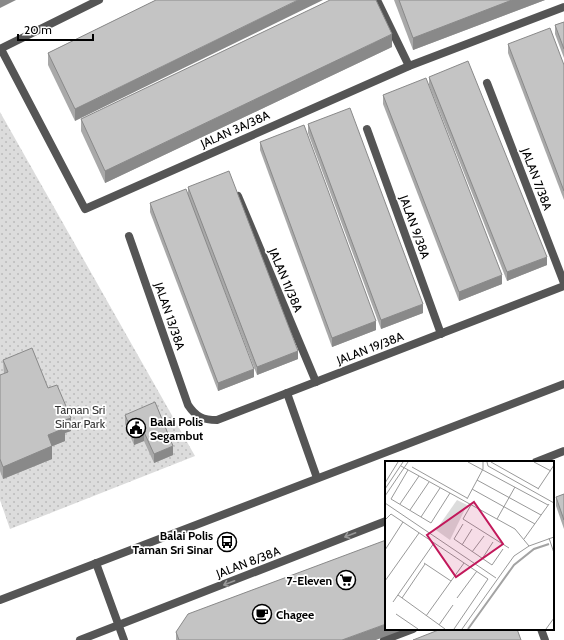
<svg xmlns="http://www.w3.org/2000/svg" width="564" height="640" font-family="Cabin,sans-serif">
  <style>
    .park { fill: url(#park-dots) }
    .lines { fill: none; stroke-linecap: round; stroke-linejoin: round }
    .service { stroke: #555; stroke-width: 8 }
    .minor { stroke: #555; stroke-width: 8 }
    .wall { fill: #a9a9a9 }
    .shaded-wall { fill: #898989 }
    .building { fill: #c4c4c4; stroke: #898989 }
    .oneway { stroke: #999 }
    .labels { text-anchor: middle; dominant-baseline: central; stroke-width: 3.5; stroke-linejoin: round; paint-order: stroke }
    .street-label { font-size: 12px; fill: #000; stroke: #fff }
    .park-label { font-size: 12px; fill: #333; stroke: #fff }
    .poi-label { font-size: 12px; font-weight: bold; fill: #000; stroke: #fff; text-anchor: start }
    .inset-river { fill: none; stroke: #a3a3a3; stroke-width: 2 }
    .inset-road { fill: none; stroke: #999; stroke-width: 1 }
    .view { fill: #c2185b; fill-opacity: 0.15; stroke: #c2185b; stroke-width: 2 }
    .inset-edge { fill: none; stroke: #000; stroke-width: 2 }
  </style>
  <defs>
    <pattern id="park-dots" width="8" height="8" patternUnits="userSpaceOnUse"><rect width="8" height="8" fill="#dcdcdc"/><path d="M2 2h.1M6 6h.1" fill="none" stroke="#bbb" stroke-width="1.8" stroke-linecap="round"/></pattern>
  </defs>
  <rect width="100%" height="100%" fill="#fff"/>
  <path class="park" d="M 0,112 L 195,456 L 10,529 L 0,500 Z"/>
  <g class="lines">
    <g class="service">
      <path d="M 377,0 L 409,66"/>
      <path d="M 384,640 L 413,629"/>
    </g>
    <g class="minor">
      <path d="M 0,49 L 99,0"/>
      <path d="M 1,49 L 85,209 L 409,66 L 564,7"/>
      <path d="M 487,83 L 564,283"/>
      <path d="M 367,129 L 441,334"/>
      <path d="M 238,196 L 316,382"/>
      <path d="M 129,236 L 188,405 C 196,417 203,420 217,420 L 564,286"/>
      <path d="M 287,393 L 317,478"/>
      <path d="M 536,462 L 564,451"/>
      <path d="M 96,563 L 124,640"/>
      <path d="M 0,600 L 564,384"/>
      <path d="M 541,629 L 545,640"/>
      <path d="M 80,640 L 386,521"/>
    </g>
  </g>
  <g class="wall">
    <path d="M 156,0 L 75,121 L 48,65 L 48,53 Z"/>
    <path d="M 394,0 L 545,0 L 413,50 Z"/>
    <path d="M 564,22 L 564,58 L 555,34 L 555,25 Z"/>
    <path d="M 508,44 L 564,65 L 564,200 L 508,53 Z"/>
    <path d="M 392,47 L 105,183 L 81,131 L 81,119 Z"/>
    <path d="M 429,77 L 547,265 L 507,281 L 429,85 Z"/>
    <path d="M 383,95 L 502,284 L 459,301 L 383,104 Z"/>
    <path d="M 308,124 L 423,313 L 381,329 L 308,133 Z"/>
    <path d="M 260,142 L 376,330 L 332,347 L 260,150 Z"/>
    <path d="M 188,187 L 298,359 L 257,375 L 188,196 Z"/>
    <path d="M 150,203 L 254,377 L 218,391 L 150,212 Z"/>
    <path d="M 3,360 L 48,388 L 71,431 L 65,433 L 65,441 L 52,446 L 52,459 L 3,479 L 0,471 L 0,375 L 4,374 Z"/>
    <path d="M 125,415 L 173,455 L 154,463 L 144,441 L 134,445 L 125,424 Z"/>
    <path d="M 564,494 L 564,529 L 556,506 L 556,497 Z"/>
    <path d="M 176,632 L 376,640 L 176,640 Z"/>
  </g>
  <g class="shaded-wall">
    <path d="M 0,0 L 16,0 L 0,8 Z"/>
    <path d="M 298,0 L 323,0 L 75,121 L 75,109 Z"/>
    <path d="M 512,0 L 545,0 L 413,50 L 413,38 Z"/>
    <path d="M 392,34 L 392,47 L 105,183 L 105,171 Z"/>
    <path d="M 547,257 L 547,265 L 507,281 L 507,272 Z"/>
    <path d="M 502,275 L 502,284 L 459,301 L 459,292 Z"/>
    <path d="M 423,304 L 423,313 L 381,329 L 381,320 Z"/>
    <path d="M 376,321 L 376,330 L 332,347 L 332,338 Z"/>
    <path d="M 298,351 L 298,359 L 257,375 L 257,367 Z"/>
    <path d="M 254,369 L 254,377 L 218,391 L 218,383 Z"/>
    <path d="M 71,418 L 71,431 L 65,433 L 65,441 L 48,448 L 48,435 L 62,421 Z"/>
    <path d="M 144,432 L 144,441 L 134,445 L 134,436 Z"/>
    <path d="M 52,446 L 52,459 L 3,479 L 3,467 Z"/>
    <path d="M 173,446 L 173,455 L 154,463 L 154,454 Z"/>
    <path d="M 386,624 L 386,629 L 405,629 L 376,640 L 342,640 Z"/>
  </g>
  <g class="building">
    <path d="M 156,0 L 298,0 L 75,109 L 48,53 Z"/>
    <path d="M 330,0 L 376,0 L 392,34 L 105,171 L 81,119 Z"/>
    <path d="M 399,0 L 512,0 L 413,38 Z"/>
    <path d="M 564,22 L 564,49 L 555,25 Z"/>
    <path d="M 550,28 L 564,65 L 564,191 L 508,44 Z"/>
    <path d="M 468,61 L 547,257 L 507,272 L 429,77 Z"/>
    <path d="M 426,78 L 502,275 L 459,292 L 383,95 Z"/>
    <path d="M 350,108 L 423,304 L 381,320 L 308,124 Z"/>
    <path d="M 304,125 L 376,321 L 332,338 L 260,142 Z"/>
    <path d="M 229,171 L 298,351 L 257,367 L 188,187 Z"/>
    <path d="M 186,189 L 254,369 L 218,383 L 150,203 Z"/>
    <path d="M 32,348 L 48,388 L 57,385 L 71,418 L 62,421 L 65,428 L 48,435 L 52,446 L 3,467 L 0,459 L 0,375 L 8,372 L 3,360 Z"/>
    <path d="M 155,402 L 173,446 L 154,454 L 144,432 L 134,436 L 125,415 Z"/>
    <path d="M 564,494 L 564,520 L 556,497 Z"/>
    <path d="M 386,540 L 386,624 L 342,640 L 179,640 L 176,632 L 188,614 Z"/>
    <path d="M 441,629 L 517,629 L 521,640 L 413,640 Z"/>
  </g>
  <defs><path id="oneway-shaft" d="M-6 0H5M1.5-3L5.5 0L1.5 3" fill="none" stroke-width="1.6" stroke-linecap="round" stroke-linejoin="round"/></defs>
  <g class="oneway">
    <use href="#oneway-shaft" transform="translate(350 535) rotate(159)"/>
    <use href="#oneway-shaft" transform="translate(229 583) rotate(159)"/>
  </g>
  <defs>
    <g id="civic-ring" transform="scale(1)"><circle r="9.5" fill="#fff" stroke="#000" stroke-width="1.5"/><path d="M-.6-6.5H3V-4.5H.6V-3L4-1V1h2V6H-6V1h2V-1L-.6-3ZM-1.2 2.5V6h2.4V2.5Z" fill="#000"/></g>
    <g id="bus-ring" transform="scale(1)"><circle r="9.5" fill="#fff" stroke="#000" stroke-width="1.5"/><path d="M-5-6H5V4H4V6H2V4H-2V6H-4V4H-5ZM-3.5-4V0h7V-4ZM-3.5 1.2v1.5H-2V1.2ZM2 1.2v1.5H3.5V1.2Z" fill="#000"/></g>
    <g id="supermarket-ring" transform="scale(1)"><circle r="9.5" fill="#fff" stroke="#000" stroke-width="1.5"/><path d="M-6-5.5h2.5l.6 2H6L4.5 2H-2.5L-4.4-4H-6ZM-1.5 3.2a1.3 1.3 0 1 0 .1 0ZM3 3.2a1.3 1.3 0 1 0 .1 0Z" fill="#000"/></g>
    <g id="cafe-ring" transform="scale(1)"><circle r="9.5" fill="#fff" stroke="#000" stroke-width="1.5"/><path d="M-5.5-4.5H6V0H3Q3 3.5 0 3.5H-2.5Q-5.5 3.5-5.5 0ZM3-3.2v2h1.7v-2ZM-6 4.5H4V6H-6Z" fill="#000"/></g>
  </defs>
  <g fill-rule="evenodd">
    <use href="#civic-ring" x="136" y="428"/>
    <use href="#bus-ring" x="227" y="542"/>
    <use href="#supermarket-ring" x="346" y="580"/>
    <use href="#cafe-ring" x="262" y="614"/>
  </g>
  <g class="labels">
    <g class="street-label">
      <text transform="translate(235 129) rotate(-24)">JALAN 3A/38A</text>
      <text transform="translate(537 179) rotate(69)">JALAN 7/38A</text>
      <text transform="translate(415 227) rotate(70)">JALAN 9/38A</text>
      <text transform="translate(286 280) rotate(67)">JALAN 11/38A</text>
      <text transform="translate(170 316) rotate(71)">JALAN 13/38A</text>
      <text transform="translate(370 348) rotate(-21)">JALAN 19/38A</text>
      <text transform="translate(248 562) rotate(-21)">JALAN 8/38A</text>
    </g>
    <g class="park-label">
      <text x="80" y="409">Taman Sri<tspan x="80" dy="14">Sinar Park</tspan></text>
    </g>
    <g class="poi-label">
      <text x="150" y="421">Balai Polis<tspan x="150" dy="14">Segambut</tspan></text>
      <text x="213" y="535" text-anchor="end">Balai Polis<tspan x="213" dy="14">Taman Sri Sinar</tspan></text>
      <text x="332" y="580" text-anchor="end">7-Eleven</text>
      <text x="276" y="614">Chagee</text>
    </g>
  </g>
  <g transform="translate(385 461)">
    <rect width="169" height="169" fill="#fff"/>
    <path d="M 72,39 L 82,44 L 65,79 L 51,69 Z" fill="#dcdcdc"/>
    <path class="inset-river" d="M 83,168 L 129,104 L 149,88 L 164,83"/>
    <path class="inset-road" d="M 83,1 L 163,44M 102,1 L 103,5 L 169,42M 106,1 L 154,28M 149,1 L 166,10M 16,5 L 130,68 L 144,85M 27,6 L 82,37M 23,9 L 6,38 L 46,62 L 65,32M 92,19 L 156,54M 0,22 L 13,1M 0,28 L 18,1M 87,28 L 150,63M 153,28 L 169,4M 0,35 L 23,1M 82,38 L 98,8 L 98,1M 0,42 L 111,117M 15,43 L 34,15M 86,44 L 78,58 L 124,87M 25,49 L 44,21M 36,56 L 55,27M 112,58 L 130,26M 0,59 L 6,53 L 103,118 L 69,168M 78,63 L 69,78 L 107,104 L 118,88M 164,77 L 169,92M 139,78 L 164,43M 77,84 L 87,68M 0,89 L 18,61M 87,91 L 99,75M 97,98 L 108,81M 39,102 L 66,120M 0,120 L 34,72M 13,134 L 60,168M 17,137 L 40,103M 72,137 L 92,110M 8,141 L 49,82M 11,153 L 33,168M 41,155 L 79,102M 54,164 L 68,144M 77,168 L 129,95 L 144,85 L 169,76M 161,168 L 169,157"/>
    <path class="view" d="M 89,41 L 118,83 L 71,116 L 42,74 Z"/>
    <rect width="169" height="169" class="inset-edge"/>
  </g>
  <path d="M18 34v6h75v-6" fill="none" stroke="#000000" stroke-width="2"/>
  <text x="24" y="34" font-size="12" fill="#000000" stroke="#ffffff" stroke-width="3" paint-order="stroke">20 m</text>
</svg>
